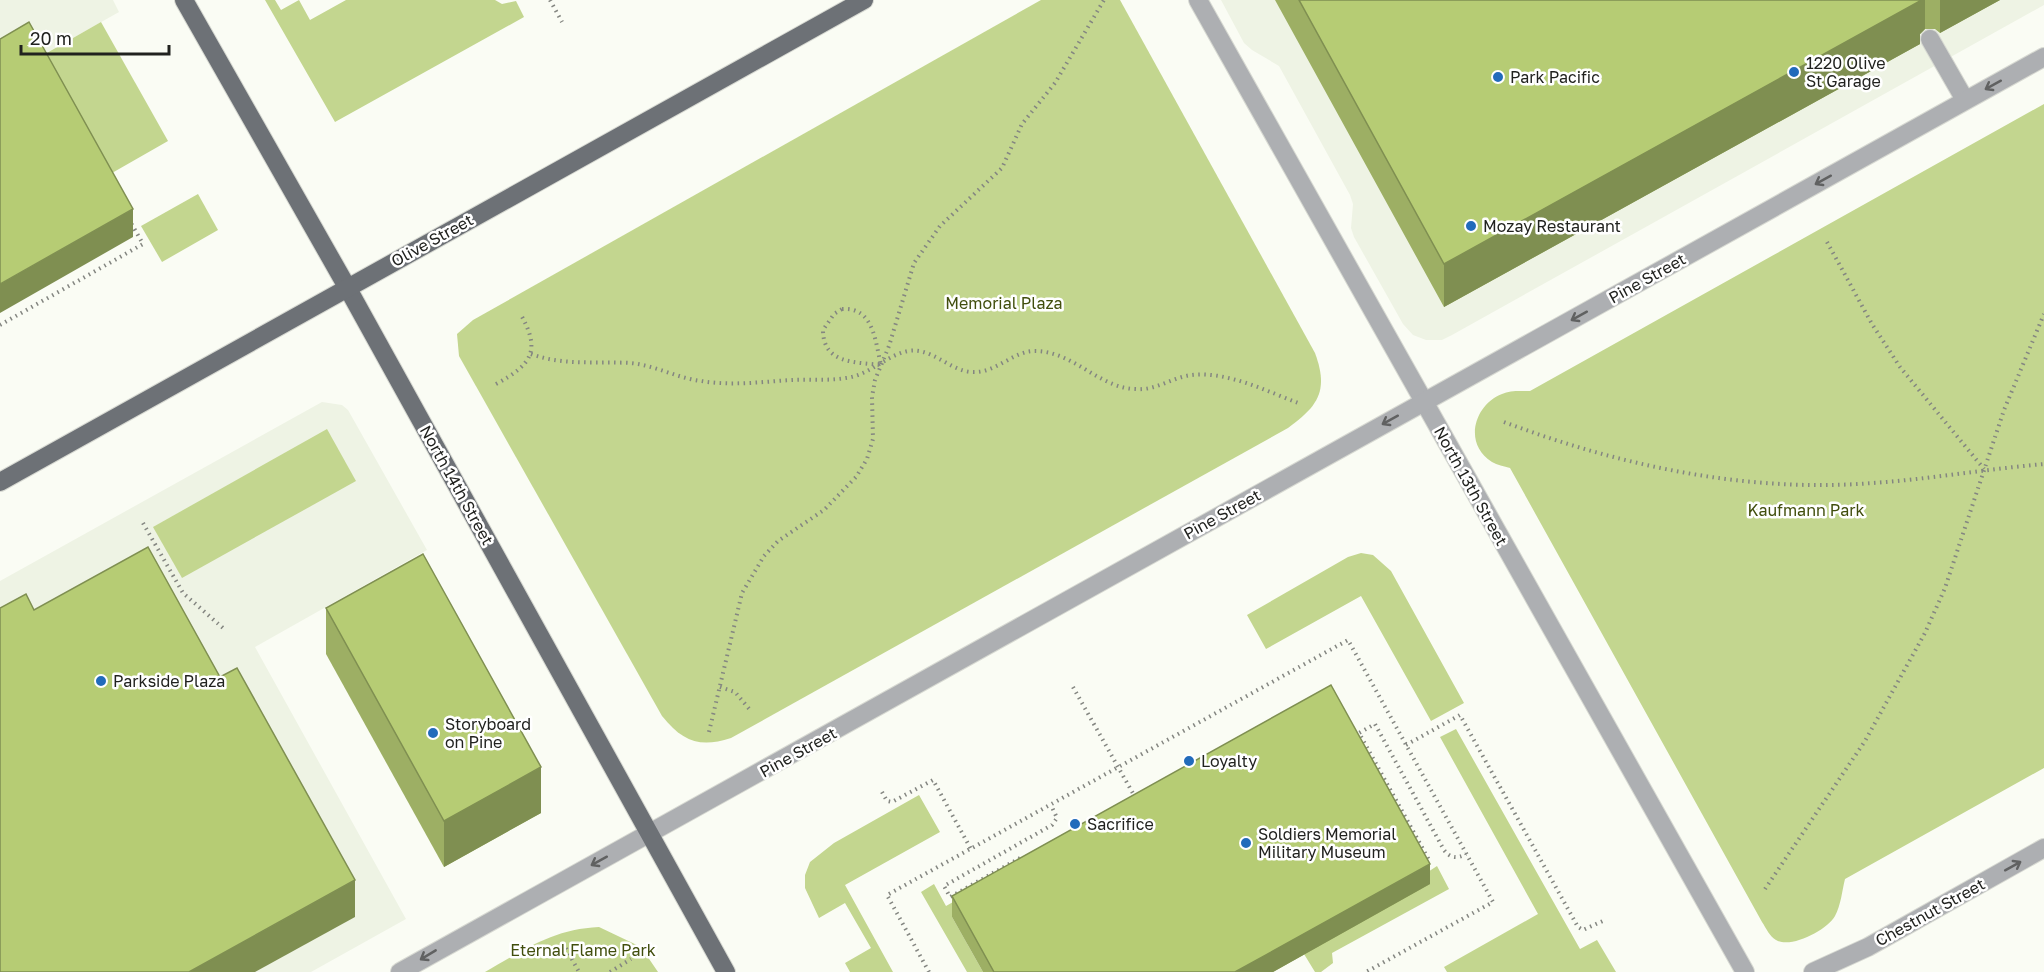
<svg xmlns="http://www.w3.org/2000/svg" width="2044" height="972" font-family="'Golos Text',sans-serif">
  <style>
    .built { fill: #eef3e4 }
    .green { fill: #c3d68f }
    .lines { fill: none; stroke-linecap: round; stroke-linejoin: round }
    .minor-casing { stroke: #d7d9d2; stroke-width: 20 }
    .major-casing { stroke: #d7d9d2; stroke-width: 20 }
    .path { stroke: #848681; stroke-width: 4; stroke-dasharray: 1.5 4.5; stroke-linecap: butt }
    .minor { stroke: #adafb2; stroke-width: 18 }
    .major { stroke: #6d7176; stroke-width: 18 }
    .wall { fill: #9daf64 }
    .shaded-wall { fill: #7f8f51 }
    .building { fill: #b6cc74; stroke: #7f8f51; stroke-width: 1.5 }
    .oneway { stroke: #606161 }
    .poi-dot { fill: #226bbb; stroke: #fff; stroke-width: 2 }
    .labels { text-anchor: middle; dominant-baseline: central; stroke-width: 5; stroke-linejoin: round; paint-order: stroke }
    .poi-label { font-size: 16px; fill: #21221f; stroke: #fff; text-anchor: start }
    .street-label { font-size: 16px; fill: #21221f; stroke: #fff }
    .park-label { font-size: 16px; fill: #414e0d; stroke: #fff }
  </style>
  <rect width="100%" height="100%" fill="#fafcf4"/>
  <g class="built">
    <path d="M 0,0 L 113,0 L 119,12 L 0,79 Z"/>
    <path d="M 1221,0 L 2044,0 L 2044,5 L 1452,335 L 1442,340 L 1426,340 L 1413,335 L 1403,324 L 1354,237 L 1351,228 L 1353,204 L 1350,195 L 1279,66 L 1252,50 L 1244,43 Z"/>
    <path d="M 322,402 L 342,405 L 348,410 L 427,550 L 255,647 L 406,919 L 311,972 L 0,972 L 0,581 Z"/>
  </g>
  <g class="green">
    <path d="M 265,0 L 275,0 L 281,10 L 299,0 L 310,20 L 346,0 L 495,0 L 502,4 L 516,1 L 524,17 L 335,122 Z"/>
    <path d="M 1041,0 L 1120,0 L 1315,353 C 1329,391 1318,406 1288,428 L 731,738 C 700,748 683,742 662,716 L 459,356 L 457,334 L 473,320 Z"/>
    <path d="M 101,22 L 168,141 L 112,173 L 45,54 Z"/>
    <path d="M 2044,104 L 2044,768 L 1845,879 C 1842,891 1841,905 1835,916 C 1827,930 1791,949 1776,940 C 1770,937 1766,928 1762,922 L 1510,468 C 1504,466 1497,465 1492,462 C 1463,444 1474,405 1502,394 C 1510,390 1521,391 1530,391 Z"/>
    <path d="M 198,194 L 218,230 L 162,262 L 141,226 Z"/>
    <path d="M 327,429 L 356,481 L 182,578 L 153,527 Z"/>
    <path d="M 1361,553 L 1373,555 L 1391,571 L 1464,703 L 1431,721 L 1361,596 L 1266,649 L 1247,615 L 1348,557 Z"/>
    <path d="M 1456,729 L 1580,949 L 1597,940 L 1616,972 L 1447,972 L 1444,967 L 1538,914 L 1440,737 Z"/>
    <path d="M 919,795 L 940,832 L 845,885 L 893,972 L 850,972 L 845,963 L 871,948 L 845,903 L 819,918 L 805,888 L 805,875 L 810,862 L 834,843 Z"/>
    <path d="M 1044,851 L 952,917 L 983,972 L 967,972 L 921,892 L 934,884 L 946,906 Z"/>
    <path d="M 1437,866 L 1449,889 L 1332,953 L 1333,963 L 1321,972 L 1315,972 L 1304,954 Z"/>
    <path d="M 599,927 L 641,947 L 658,972 L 485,972 C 524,950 553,929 599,927 Z"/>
  </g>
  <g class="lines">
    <g class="minor-casing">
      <g id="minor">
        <path d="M 1198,0 L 1745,972"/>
        <path d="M 1930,39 L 1965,100"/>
        <path d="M 400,972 L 2044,57"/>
        <path d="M 1813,972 L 1868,947 L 2044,848"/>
      </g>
    </g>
    <g class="major-casing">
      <g id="major">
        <path d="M 184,0 L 347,287 L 726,972"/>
        <path d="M 0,482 L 864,0"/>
      </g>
    </g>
    <g class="path">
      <path d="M 550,0 L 562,22"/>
      <path d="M 1827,242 L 1872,324 L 1900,367 L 1984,469"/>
      <path d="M 842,309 C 874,307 875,341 881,365 C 855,362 823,364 823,330 L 834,314 Z"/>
      <path d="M 0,325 L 143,244 L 131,223"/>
      <path d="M 531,354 C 564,366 596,361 630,363 C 654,365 677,378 701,381 C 731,386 761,382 791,380 C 809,379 828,381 846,378 C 870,375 885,356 908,351 C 931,347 949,370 971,372 C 996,374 1012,351 1035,351 C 1073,351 1099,388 1135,389 C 1156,391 1172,377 1192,375 C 1228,371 1268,392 1301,404"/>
      <path d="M 496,384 C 533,364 541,350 520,313"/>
      <path d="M 1504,422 C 1621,466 1747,493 1873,483 C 1930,479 1987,469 2044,464"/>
      <path d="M 143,523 L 183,593 L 223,628"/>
      <path d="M 720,687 L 735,692 L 751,711"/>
      <path d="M 1073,687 L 1135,797"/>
      <path d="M 709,732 L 742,593 L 764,556 L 778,541 L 824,510 L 856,477 L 867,459 L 873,439 L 872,397 L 875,380 L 889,346 L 914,263 L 940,226 L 1002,168 L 1022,124 L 1055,83 L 1104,0"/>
      <path d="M 1406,745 L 1460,715 L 1578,927 L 1583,930 L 1605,920"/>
      <path d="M 882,792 L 887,801 L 892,802 L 933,780 L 971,849"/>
      <path d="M 1020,858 L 950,897 L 944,886 L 1052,825 L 1057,818 L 1051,805"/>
      <path d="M 1425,862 L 1429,860 L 1359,733 L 1375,724 L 1444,850 C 1450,858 1457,859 1466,854"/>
      <path d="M 1765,889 L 1865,741 L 1925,633 L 1945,588 L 2004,410 L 2044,314"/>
      <path d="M 563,943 L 579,972"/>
      <path d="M 610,972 L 631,959"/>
      <path d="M 929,972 L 887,895 L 1348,640 L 1493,902 L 1366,972"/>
    </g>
    <use href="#minor" class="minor"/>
    <use href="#major" class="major"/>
  </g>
  <g class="wall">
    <path d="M 1275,0 L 2000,0 L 1940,33 L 1935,29 L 1925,29 L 1920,34 L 1920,44 L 1444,307 Z"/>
    <path d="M 326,608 L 541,813 L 444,867 L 326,654 Z"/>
    <path d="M 1430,884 L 1273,972 L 983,972 L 952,917 L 952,896 Z"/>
  </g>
  <g class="shaded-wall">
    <path d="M 1920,0 L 1925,0 L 1925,29 L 1920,34 L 1920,44 L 1444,307 L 1444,264 Z"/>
    <path d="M 1940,0 L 2000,0 L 1940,33 Z"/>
    <path d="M 133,209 L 133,237 L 0,313 L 0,284 Z"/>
    <path d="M 541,767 L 541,813 L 444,867 L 444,821 Z"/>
    <path d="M 1430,864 L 1430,884 L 1273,972 L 1235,972 Z"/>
    <path d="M 355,880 L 355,917 L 255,972 L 189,972 Z"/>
  </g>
  <g class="building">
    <path d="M 1299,0 L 1920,0 L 1920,1 L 1444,264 Z"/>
    <path d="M 29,22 L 133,209 L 0,284 L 0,39 Z"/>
    <path d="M 148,547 L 220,677 L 237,668 L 355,880 L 189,972 L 0,972 L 0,608 L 26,594 L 34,610 Z"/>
    <path d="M 423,554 L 541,767 L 444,821 L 326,608 Z"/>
    <path d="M 1331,685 L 1430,864 L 1235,972 L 994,972 L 952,896 Z"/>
  </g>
  <defs><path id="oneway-shaft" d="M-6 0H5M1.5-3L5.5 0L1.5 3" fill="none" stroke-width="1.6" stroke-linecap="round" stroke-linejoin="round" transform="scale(1.5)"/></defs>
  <g class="oneway">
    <use href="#oneway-shaft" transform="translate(1993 85) rotate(151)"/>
    <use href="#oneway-shaft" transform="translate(1823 180) rotate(151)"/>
    <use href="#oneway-shaft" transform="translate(1579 316) rotate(151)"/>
    <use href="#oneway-shaft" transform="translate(1390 420) rotate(151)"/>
    <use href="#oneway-shaft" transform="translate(599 861) rotate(151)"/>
    <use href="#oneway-shaft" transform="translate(2013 866) rotate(-29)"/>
    <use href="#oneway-shaft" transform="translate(428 955) rotate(149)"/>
  </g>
  <g class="poi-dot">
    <circle cx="1794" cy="72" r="6"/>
    <circle cx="1498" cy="77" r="6"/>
    <circle cx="1471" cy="226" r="6"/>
    <circle cx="101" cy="681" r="6"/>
    <circle cx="433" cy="733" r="6"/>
    <circle cx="1189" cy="761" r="6"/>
    <circle cx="1075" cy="824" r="6"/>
    <circle cx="1246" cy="843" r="6"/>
  </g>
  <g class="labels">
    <g class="poi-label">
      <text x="1806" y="63">1220 Olive<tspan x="1806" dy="18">St Garage</tspan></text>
      <text x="1510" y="77">Park Pacific</text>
      <text x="1483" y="226">Mozay Restaurant</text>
      <text x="113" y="681">Parkside Plaza</text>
      <text x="445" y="724">Storyboard<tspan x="445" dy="18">on Pine</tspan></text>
      <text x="1201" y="761">Loyalty</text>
      <text x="1087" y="824">Sacrifice</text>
      <text x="1258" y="834">Soldiers Memorial<tspan x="1258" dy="18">Military Museum</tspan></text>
    </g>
    <g class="street-label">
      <text transform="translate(432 240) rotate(-29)">Olive Street</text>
      <text transform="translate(1647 278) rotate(-29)">Pine Street</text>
      <text transform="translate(457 485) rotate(61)">North 14th Street</text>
      <text transform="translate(1471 486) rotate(61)">North 13th Street</text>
      <text transform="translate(1222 514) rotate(-29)">Pine Street</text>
      <text transform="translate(798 752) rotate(-29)">Pine Street</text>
      <text transform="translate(1930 912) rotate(-29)">Chestnut Street</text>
    </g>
    <g class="park-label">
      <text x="1004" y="303">Memorial Plaza</text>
      <text x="1806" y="510">Kaufmann Park</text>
      <text x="583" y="950">Eternal Flame Park</text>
    </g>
  </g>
  <path d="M21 45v9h148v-9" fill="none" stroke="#21221f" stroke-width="3"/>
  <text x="30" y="45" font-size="18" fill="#21221f" stroke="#ffffff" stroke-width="4.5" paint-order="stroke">20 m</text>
</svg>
